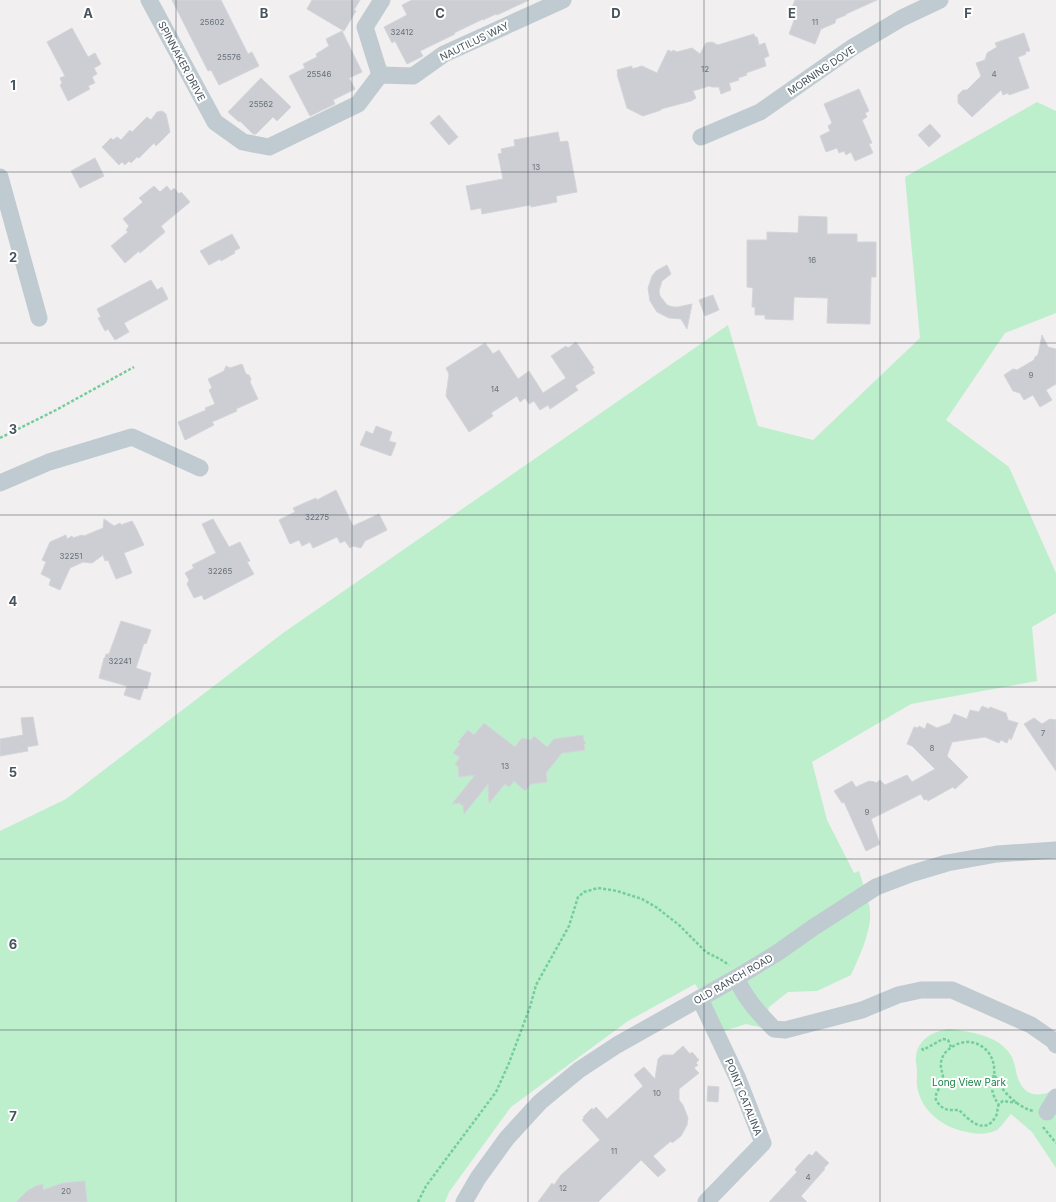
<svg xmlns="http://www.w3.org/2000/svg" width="1056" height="1202" font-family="Inter,sans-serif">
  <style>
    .green { fill: #bdefcc }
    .building { fill: #ccced4; stroke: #d3d5da }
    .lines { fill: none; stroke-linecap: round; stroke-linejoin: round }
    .path { stroke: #74ce9b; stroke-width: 2.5; stroke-dasharray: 3 2; stroke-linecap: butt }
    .minor { stroke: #bfcad1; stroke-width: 17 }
    .grid { fill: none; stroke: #47545c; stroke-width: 1; stroke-opacity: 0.55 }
    .labels { text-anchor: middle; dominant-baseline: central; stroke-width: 4; stroke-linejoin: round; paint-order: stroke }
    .number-label { font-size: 8px; fill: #68727a }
    .street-label { font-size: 10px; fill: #47545c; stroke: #fff }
    .park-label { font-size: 10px; fill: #167f43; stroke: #fff }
    .grid-label { font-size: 13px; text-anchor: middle; font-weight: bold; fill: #47545c; stroke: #fff; stroke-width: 4; stroke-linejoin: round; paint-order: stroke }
  </style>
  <rect width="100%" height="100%" fill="#f1efef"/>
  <g class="green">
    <path d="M 1037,102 L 1056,111 L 1056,313 L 1005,333 L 946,420 L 1009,467 L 1056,573 L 1056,613 L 1032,627 L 1037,681 L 911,704 L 812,762 L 827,820 L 854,873 L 859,871 C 863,884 868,897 870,910 C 872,930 859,958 851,975 L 817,991 L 788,992 L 769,1007 L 763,1028 L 746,1024 L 724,1031 L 717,1016 L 695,984 L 628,1021 L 511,1107 L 449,1192 L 445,1202 L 0,1202 L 0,831 L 66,799 L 283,633 L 728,325 L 758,426 L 813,440 L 920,338 L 905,177 Z"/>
    <path d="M 950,1029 C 966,1031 993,1035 1005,1048 C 1008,1051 1012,1056 1013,1060 C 1016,1067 1016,1075 1019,1081 C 1025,1095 1037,1097 1050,1092 L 1056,1101 L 1056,1168 L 1032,1132 L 1011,1114 C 1007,1118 1002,1126 997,1130 C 987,1135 977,1134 967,1132 C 947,1129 925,1114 919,1094 C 916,1087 917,1077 917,1070 C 917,1066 915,1061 916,1057 C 917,1040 934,1030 950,1029 Z"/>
  </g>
  <g class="building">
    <path d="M 172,0 L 221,0 L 248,54 L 252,52 L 259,66 L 219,85 L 211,70 L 208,71 Z"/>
    <path d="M 312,0 L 360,0 L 354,10 L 356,11 L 344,31 L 307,9 Z"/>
    <path d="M 412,0 L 529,0 L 497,15 L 496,14 L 483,20 L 483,19 L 454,33 L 455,34 L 420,51 L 423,56 L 407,64 L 395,41 L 392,43 L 384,27 L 407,15 L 402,5 Z"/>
    <path d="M 795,0 L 877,0 L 846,14 L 846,15 L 836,19 L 835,23 L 821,29 L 815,44 L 789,34 L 796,15 L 790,13 Z"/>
    <path d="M 72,28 L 88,57 L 95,53 L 101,64 L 94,68 L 97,74 L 92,77 L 95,83 L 88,86 L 90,89 L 68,101 L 60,85 L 62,83 L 60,78 L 65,76 L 47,42 Z"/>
    <path d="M 342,31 L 362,72 L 349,78 L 355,89 L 333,100 L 335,104 L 310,116 L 289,76 L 305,68 L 303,64 L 317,57 L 316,54 L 329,46 L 326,39 Z"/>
    <path d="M 1024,33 L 1030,51 L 1025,52 L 1026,54 L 1018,57 L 1029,88 L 1009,95 L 1008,93 L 1003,95 L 1001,90 L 972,117 L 958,103 L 958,95 L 963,90 L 967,90 L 981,76 L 976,63 L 985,60 L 987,53 L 997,47 L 995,43 Z"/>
    <path d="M 754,34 L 755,37 L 757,37 L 759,45 L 765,43 L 769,56 L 764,58 L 766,66 L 746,73 L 747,75 L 738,78 L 739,80 L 729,83 L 731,90 L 721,94 L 719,87 L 712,87 L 709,86 L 693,91 L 696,98 L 691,101 L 661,109 L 661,110 L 643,116 L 627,108 L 617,74 L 618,74 L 617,70 L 632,66 L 632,69 L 642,66 L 657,73 L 668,50 L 672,52 L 673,50 L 677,52 L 692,48 L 700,54 L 706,43 L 712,42 L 718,45 Z"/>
    <path d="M 261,78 L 291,107 L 277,121 L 273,117 L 256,134 L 253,134 L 240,121 L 239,122 L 228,112 Z"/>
    <path d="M 859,89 L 869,111 L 865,113 L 867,117 L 862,120 L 872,143 L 869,144 L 873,153 L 855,161 L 851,152 L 846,155 L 844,151 L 839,153 L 837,148 L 826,152 L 820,136 L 830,131 L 828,126 L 832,123 L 824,104 Z"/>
    <path d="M 162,111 L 166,114 L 170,132 L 156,146 L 154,143 L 139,158 L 137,157 L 131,163 L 129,161 L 125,165 L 122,162 L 119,165 L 102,147 L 111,138 L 113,140 L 117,137 L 121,140 L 130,130 L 132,132 L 147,117 L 151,120 L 157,112 Z"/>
    <path d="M 439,115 L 458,137 L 449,145 L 430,123 Z"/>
    <path d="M 930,124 L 941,136 L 929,147 L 918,135 Z"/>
    <path d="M 558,132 L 560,142 L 567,141 L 568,142 L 577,192 L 556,196 L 557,202 L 531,207 L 530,205 L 482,214 L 481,208 L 471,210 L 466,186 L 503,179 L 498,154 L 502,153 L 501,149 L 515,146 L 514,140 Z"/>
    <path d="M 95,158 L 104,176 L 80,188 L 71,171 Z"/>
    <path d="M 154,186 L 160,192 L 167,186 L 171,191 L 174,188 L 179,194 L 181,192 L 190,202 L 161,226 L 165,232 L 140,253 L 139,251 L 125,263 L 111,246 L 128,232 L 126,230 L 129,226 L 123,219 L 143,202 L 139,198 Z"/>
    <path d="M 799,216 L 827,217 L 827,234 L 857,234 L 857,242 L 876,242 L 876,277 L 871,277 L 870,324 L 827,323 L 828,298 L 794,297 L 793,320 L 765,319 L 765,315 L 755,315 L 755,307 L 752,307 L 753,288 L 747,287 L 747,240 L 767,240 L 767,232 L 798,233 Z"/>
    <path d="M 232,234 L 240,248 L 234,251 L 235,253 L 221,261 L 220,259 L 209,265 L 200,251 Z"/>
    <path d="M 667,265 L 671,274 L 662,281 L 659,291 L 660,296 L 667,305 L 673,307 L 678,307 L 692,304 L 687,329 L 681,319 L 669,318 L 657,312 L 650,301 L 648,288 L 652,276 L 656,271 Z"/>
    <path d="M 151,280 L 157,290 L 162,287 L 168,299 L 124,323 L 129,332 L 115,340 L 108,329 L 105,331 L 98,318 L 101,317 L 97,309 Z"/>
    <path d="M 713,295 L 719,310 L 705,316 L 699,300 Z"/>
    <path d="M 1042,335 L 1048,347 L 1056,349 L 1056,384 L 1046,390 L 1052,400 L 1040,407 L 1033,395 L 1024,400 L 1020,393 L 1013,391 L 1004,375 L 1013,369 L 1017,370 L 1034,360 L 1035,357 L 1038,355 Z"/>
    <path d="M 576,342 L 594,368 L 592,369 L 595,373 L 575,386 L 578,390 L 550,409 L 548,405 L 540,410 L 534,401 L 529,404 L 525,398 L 520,402 L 517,396 L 491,413 L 493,416 L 469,432 L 446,396 L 449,374 L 446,368 L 485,343 L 493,354 L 499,350 L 518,379 L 529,371 L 543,393 L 566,378 L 551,356 L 566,346 L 568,348 Z"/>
    <path d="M 242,364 L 246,374 L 249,375 L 251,379 L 250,382 L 258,399 L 236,409 L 237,411 L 212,422 L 214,425 L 185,440 L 178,422 L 206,410 L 205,408 L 215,404 L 209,390 L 212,388 L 208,379 L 224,371 L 226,366 L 230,368 Z"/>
    <path d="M 376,426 L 392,432 L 389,441 L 396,443 L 391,456 L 360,445 L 366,431 L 373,434 Z"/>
    <path d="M 336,490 L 353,526 L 379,514 L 387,530 L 365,541 L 361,548 L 353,546 L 350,548 L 345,541 L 340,543 L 337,537 L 313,548 L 310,542 L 302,546 L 299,540 L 290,544 L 279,520 L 295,512 L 293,508 L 316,498 L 317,500 Z"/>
    <path d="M 104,519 L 114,526 L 120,523 L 121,525 L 132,521 L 135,526 L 144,545 L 124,553 L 132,573 L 116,579 L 108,560 L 105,561 L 103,555 L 92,563 L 83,562 L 70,568 L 60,590 L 49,585 L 51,579 L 41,574 L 46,562 L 42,560 L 50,542 L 66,535 L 67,539 L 72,536 L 73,538 L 82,535 L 84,536 L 103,528 Z"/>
    <path d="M 213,519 L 229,547 L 240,542 L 250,561 L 247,562 L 254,574 L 204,600 L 202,595 L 194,598 L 187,584 L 189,580 L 185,573 L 194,568 L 192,565 L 216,553 L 202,524 Z"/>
    <path d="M 121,621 L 151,630 L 146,644 L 144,643 L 136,668 L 151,673 L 147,689 L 144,688 L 140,700 L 124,695 L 127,686 L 99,678 L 104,658 L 105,658 L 106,654 L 109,654 Z"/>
    <path d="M 982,706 L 989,709 L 990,707 L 1006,713 L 1008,720 L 1018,723 L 1011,740 L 1009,738 L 1007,743 L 1001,740 L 999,743 L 985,737 L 952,742 L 947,756 L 968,777 L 955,789 L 953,787 L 928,801 L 927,799 L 924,800 L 921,794 L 871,819 L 880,844 L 866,851 L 844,802 L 842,803 L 834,791 L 852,781 L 856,787 L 869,781 L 875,782 L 876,783 L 880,780 L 885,785 L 907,775 L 912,782 L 935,769 L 912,746 L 907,744 L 914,727 L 918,728 L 919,726 L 925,729 L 927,723 L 937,728 L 950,723 L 954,714 L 967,719 L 970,710 L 979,712 Z"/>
    <path d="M 33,717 L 38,745 L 27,747 L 28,751 L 0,756 L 0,739 L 23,735 L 21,718 Z"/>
    <path d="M 1034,718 L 1042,724 L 1050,719 L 1056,720 L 1056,771 L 1024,724 Z"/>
    <path d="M 484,723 L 515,747 L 522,738 L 531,740 L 534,736 L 547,747 L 554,739 L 583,735 L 584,741 L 586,743 L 584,745 L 585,750 L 562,753 L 546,773 L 547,782 L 531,784 L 525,791 L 514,781 L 509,787 L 505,784 L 489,803 L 488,784 L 464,814 L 463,805 L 461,805 L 460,803 L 452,804 L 475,775 L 459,777 L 458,766 L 455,764 L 460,757 L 453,753 L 460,744 L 458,742 L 468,730 L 474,735 Z"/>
    <path d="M 683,1046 L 690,1054 L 692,1052 L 699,1060 L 696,1063 L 698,1065 L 694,1068 L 699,1073 L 679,1089 L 679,1100 L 683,1105 L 688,1118 L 687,1125 L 681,1136 L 672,1143 L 671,1141 L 653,1156 L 666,1170 L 658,1177 L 641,1160 L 598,1202 L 538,1202 L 552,1183 L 554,1185 L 561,1175 L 600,1140 L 582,1120 L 584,1118 L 583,1117 L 592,1108 L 593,1110 L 596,1107 L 607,1119 L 643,1086 L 634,1075 L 644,1067 L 655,1079 L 658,1059 L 660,1057 L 663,1055 L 673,1055 Z"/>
    <path d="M 708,1086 L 719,1087 L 718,1102 L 707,1101 Z"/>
    <path d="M 816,1151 L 829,1163 L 824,1168 L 825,1169 L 801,1196 L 807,1202 L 769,1202 L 797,1172 L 795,1170 L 796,1168 L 809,1154 L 812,1156 Z"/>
    <path d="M 85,1181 L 87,1202 L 16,1202 L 27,1191 L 36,1186 L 43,1184 L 43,1190 L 63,1183 Z"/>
  </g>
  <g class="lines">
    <g class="path">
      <path d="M 0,438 L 56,410 L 134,367"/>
      <path d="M 922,1048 L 923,1050 L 943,1039 L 948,1040 L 951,1047"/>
      <path d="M 994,1075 C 990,1087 992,1095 999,1105"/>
      <path d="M 1018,1103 L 1003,1101 L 999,1104 C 997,1108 998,1112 996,1116 C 985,1136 970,1121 959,1110 C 950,1110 944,1111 938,1103 C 936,1101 935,1098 936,1095 C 937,1090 942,1086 943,1081 C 944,1075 940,1069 941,1063 C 942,1050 958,1041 970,1042 C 983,1044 992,1053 994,1066 C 994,1069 994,1072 995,1075 C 999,1089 1019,1109 1034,1111"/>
      <path d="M 1043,1127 L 1056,1143"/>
      <path d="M 418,1202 L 426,1186 L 496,1092 L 509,1063 L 530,1007 L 536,985 L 569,926 L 578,897 L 584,892 L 598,888 L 617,891 L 642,899 L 656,907 L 679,925 L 706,952 L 720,959 L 729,965"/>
    </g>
    <g class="minor">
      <path d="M 149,0 L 215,122 L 243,142 L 269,147 L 358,104 L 380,75 L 413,76 L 444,54 L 563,0"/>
      <path d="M 380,75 L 365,27 L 382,0"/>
      <path d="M 701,137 L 760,112 L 853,47 L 902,18 L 940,0"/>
      <path d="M 0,177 L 39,318"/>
      <path d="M 0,483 L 49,462 L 132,437 L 200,468"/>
      <path d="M 736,978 C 747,1001 757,1011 774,1029 L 785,1030 L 862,1010 L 898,995 L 921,990 L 952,990 L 1031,1025 L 1054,1041 L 1056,1045"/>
      <path d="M 700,999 L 738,1079 L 763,1143 L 706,1202"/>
      <path d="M 1047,1112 L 1056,1097"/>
      <path d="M 464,1202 L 478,1178 L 507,1138 L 540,1102 L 579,1070 L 617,1045 L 736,978 L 777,953 L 814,927 L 876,887 L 910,874 L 947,863 L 997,854 L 1056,850"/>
    </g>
  </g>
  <path class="grid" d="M 176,0 L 176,1202M 352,0 L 352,1202M 528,0 L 528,1202M 704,0 L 704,1202M 880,0 L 880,1202M 0,172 L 1056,172M 0,343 L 1056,343M 0,515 L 1056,515M 0,687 L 1056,687M 0,859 L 1056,859M 0,1030 L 1056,1030"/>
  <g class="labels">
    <g class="number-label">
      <text x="212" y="22">25602</text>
      <text x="815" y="22">11</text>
      <text x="402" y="32">32412</text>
      <text x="229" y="57">25576</text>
      <text x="705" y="69">12</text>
      <text x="319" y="74">25546</text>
      <text x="994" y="74">4</text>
      <text x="261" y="104">25562</text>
      <text x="536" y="167">13</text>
      <text x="812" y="260">16</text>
      <text x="1031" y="375">9</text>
      <text x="495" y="389">14</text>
      <text x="317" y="517">32275</text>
      <text x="71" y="556">32251</text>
      <text x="220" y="571">32265</text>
      <text x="120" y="661">32241</text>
      <text x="1043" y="733">7</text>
      <text x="932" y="748">8</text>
      <text x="505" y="766">13</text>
      <text x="867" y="812">9</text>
      <text x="657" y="1093">10</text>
      <text x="614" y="1151">11</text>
      <text x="808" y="1177">4</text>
      <text x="563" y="1188">12</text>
      <text x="66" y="1191">20</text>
    </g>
    <g class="street-label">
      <text transform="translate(474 41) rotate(-26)">NAUTILUS WAY</text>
      <text transform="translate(182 61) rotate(62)">SPINNAKER DRIVE</text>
      <text transform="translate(821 70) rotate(-34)">MORNING DOVE</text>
      <text transform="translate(733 979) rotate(-30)">OLD RANCH ROAD</text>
      <text transform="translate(744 1097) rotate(68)">POINT CATALINA</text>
    </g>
    <g class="park-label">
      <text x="969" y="1082">Long View Park</text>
    </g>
  </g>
  <g class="grid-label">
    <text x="88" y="18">A</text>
    <text x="264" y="18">B</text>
    <text x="440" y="18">C</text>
    <text x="616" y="18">D</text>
    <text x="792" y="18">E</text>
    <text x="968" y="18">F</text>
    <text x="13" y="90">1</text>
    <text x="13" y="262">2</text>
    <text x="13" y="434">3</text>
    <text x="13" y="606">4</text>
    <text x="13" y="777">5</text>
    <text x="13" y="949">6</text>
    <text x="13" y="1121">7</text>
  </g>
</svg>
